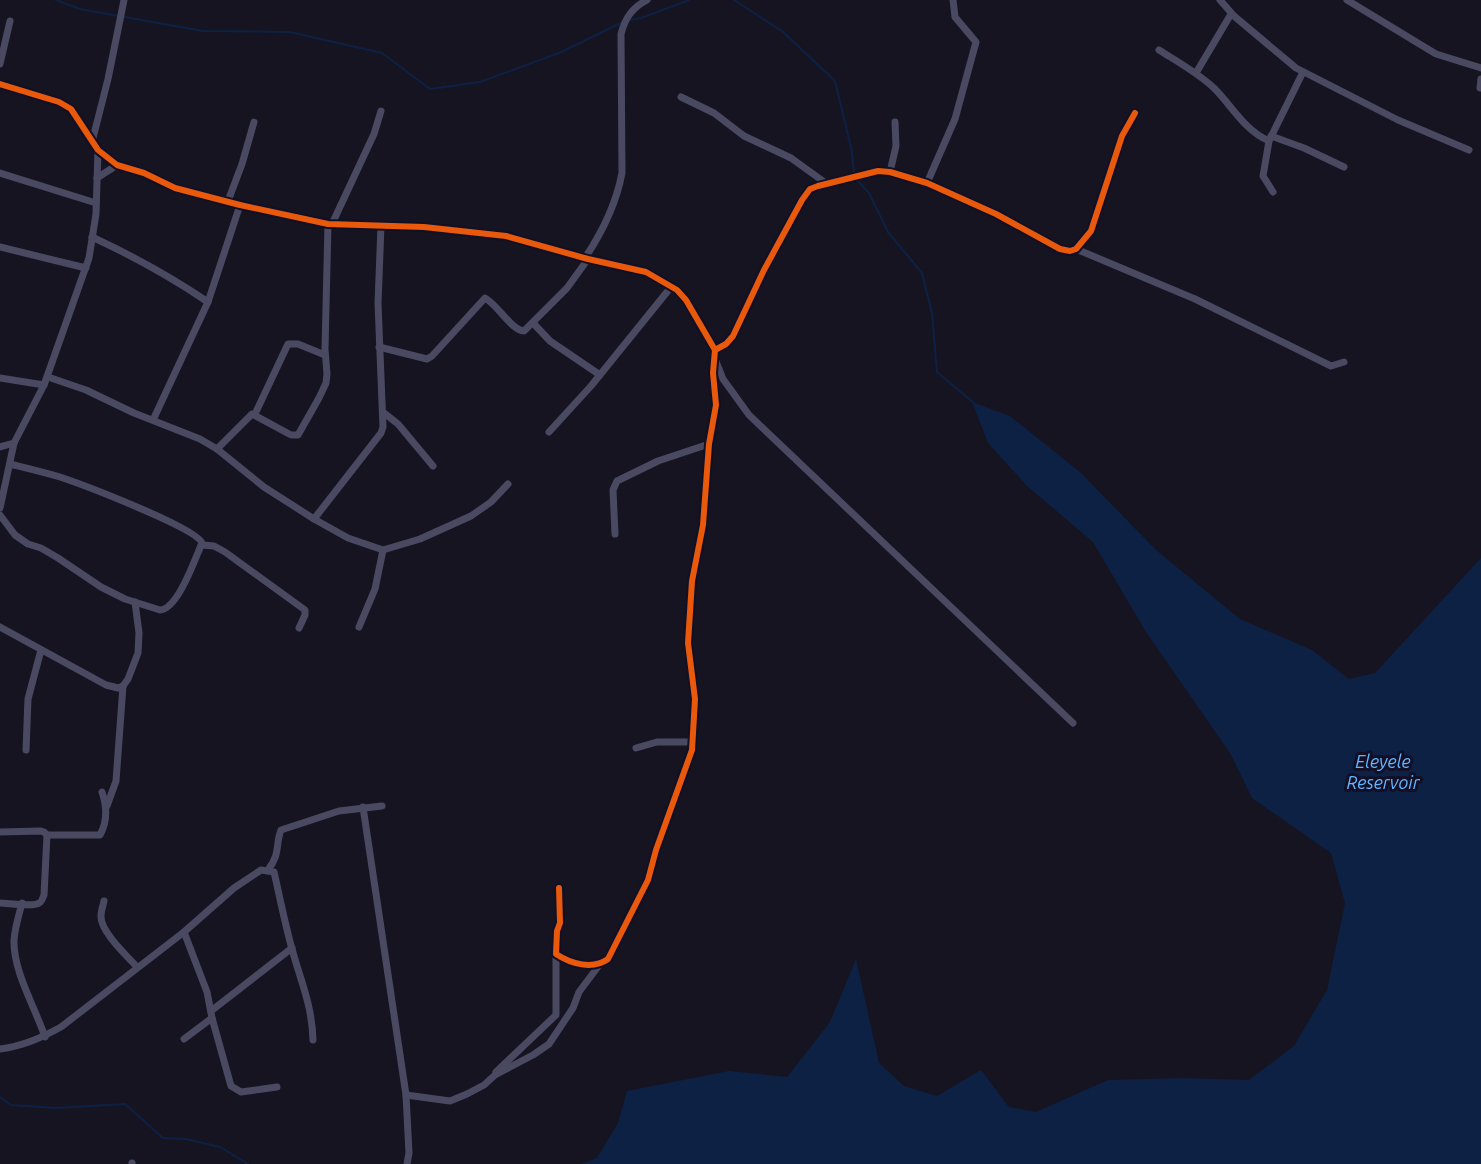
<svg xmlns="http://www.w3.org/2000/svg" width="1481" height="1164" font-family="Ubuntu,sans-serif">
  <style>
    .water { fill: #0d2144 }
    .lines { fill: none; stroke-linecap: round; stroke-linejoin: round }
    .stream { stroke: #0d2144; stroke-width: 2 }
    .minor { stroke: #4a4962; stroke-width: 7 }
    .cycleway-casing { stroke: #130f26; stroke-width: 10 }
    .cycleway { stroke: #e8590c; stroke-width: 6 }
    .labels { text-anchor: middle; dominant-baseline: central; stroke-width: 6; stroke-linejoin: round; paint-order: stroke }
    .water-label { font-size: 18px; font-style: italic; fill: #62b6ff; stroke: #130f26 }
  </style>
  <rect width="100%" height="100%" fill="#161421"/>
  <path class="water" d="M 972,402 L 1010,416 L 1081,473 L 1156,550 L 1240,619 L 1312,650 L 1349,679 L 1375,673 L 1481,558 L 1481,1164 L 581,1164 L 597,1158 L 618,1123 L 627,1091 L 729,1071 L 787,1077 L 830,1022 L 856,959 L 879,1063 L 904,1086 L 937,1096 L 981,1070 L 1009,1107 L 1036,1112 L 1108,1080 L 1181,1078 L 1249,1080 L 1294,1046 L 1327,990 L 1345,903 L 1331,853 L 1252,798 L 1230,753 L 1146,632 L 1093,542 L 1027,486 L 988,443 Z"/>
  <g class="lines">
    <g class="stream">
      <path d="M 56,0 L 80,9 L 203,31 L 290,32 L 382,53 L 430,89 L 480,82 L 559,53 L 623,22"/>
      <path d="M 734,0 L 782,31 L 835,81 L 852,152 L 854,174"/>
      <path d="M 629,20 L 641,18 L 689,0"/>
      <path d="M 856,179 L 869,193 L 888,232 L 922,273 L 932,313 L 937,372 L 974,403"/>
      <path d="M 0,1097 L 11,1105 L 55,1108 L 125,1104 L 163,1138 L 186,1139 L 220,1147 L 248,1164"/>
    </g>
    <g class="minor">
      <path d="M 1220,0 L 1234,16 L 1296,68 L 1398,120 L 1469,150"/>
      <path d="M 1347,0 L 1436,54 L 1481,68"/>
      <path d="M 1159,50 C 1178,62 1198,73 1214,88 C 1232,106 1245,131 1269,141"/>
      <path d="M 0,64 L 10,21"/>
      <path d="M 1196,73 L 1231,14"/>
      <path d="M 0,84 L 59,102 L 71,109 L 98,150 L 117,165 L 144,173 L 175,188 L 240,205 L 328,224 L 424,227 L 506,236 L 588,259 L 646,272 L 677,290 L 686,300 L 715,350 L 713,373 L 716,405 L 709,444 L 703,525 L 692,581 L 688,643 L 695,699 L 692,750 L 656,850 L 648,880 L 608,959 C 593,970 571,964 556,954 L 557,931 L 560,923 L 559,888"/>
      <path d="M 1480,88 L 1481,79"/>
      <path d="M 681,97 L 714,113 L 744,136 L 791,158 L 827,184"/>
      <path d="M 1271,136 L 1304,148 L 1344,167"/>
      <path d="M 92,142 L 108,79 L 124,0"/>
      <path d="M 890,172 L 896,146 L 895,122"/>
      <path d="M 0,173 L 96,203"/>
      <path d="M 97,178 L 117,165"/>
      <path d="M 927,183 L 955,119 L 976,42 L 955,17 L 953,0"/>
      <path d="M 1273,192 L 1263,176 L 1269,141 L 1303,72"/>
      <path d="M 228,201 L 242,164 L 254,122"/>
      <path d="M 332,224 L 374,134 L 381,111"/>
      <path d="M 92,237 C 133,256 171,277 208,302"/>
      <path d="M 0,247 L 86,268"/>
      <path d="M 1076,249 L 1195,299 L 1331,366 L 1344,362"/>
      <path d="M 585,258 C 603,231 616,205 622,173 L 621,34 C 625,18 632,8 647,0"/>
      <path d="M 533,323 L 550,341 L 600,375"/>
      <path d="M 379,347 L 427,359 L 432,356 L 485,298 C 498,305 511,330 524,331 L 567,288 L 588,259"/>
      <path d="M 715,350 L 726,344 L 733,336 L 764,270 L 802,200 L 810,189 L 818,186 L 878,171 L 890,172 L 927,183 L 996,214 L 1060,249 L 1070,251 L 1076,249 L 1091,231 L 1122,136 L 1135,113"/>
      <path d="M 715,359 L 723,379 L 749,415 L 1073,723"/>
      <path d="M 48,377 L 86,390 L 134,413 L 200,439 L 217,449 L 264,487 L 314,519 L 348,538 L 383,550 L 420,539 L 471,516 L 491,502 L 508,484"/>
      <path d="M 0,378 L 44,385"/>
      <path d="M 384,413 L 398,424 L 433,466"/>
      <path d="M 255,414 L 288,344 L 298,344 L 325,355"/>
      <path d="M 153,420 L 208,302 L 240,205"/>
      <path d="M 549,432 L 591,386 L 671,287"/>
      <path d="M 0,447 L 14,443"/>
      <path d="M 217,449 L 252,414 L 291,435 L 298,435 L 319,398 L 326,383 L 327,374 L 325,349 L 328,224"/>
      <path d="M 0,508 L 14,443 L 44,385 L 89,258 L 96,214 L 98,150"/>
      <path d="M 0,515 L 15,535 L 28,544 L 41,548 L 58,558 L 101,587 L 125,599 L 160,610 C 178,609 195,559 202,543 C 197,528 81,484 60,477 C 43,472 26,468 10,464"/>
      <path d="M 314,519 L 381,433 L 383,427 L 378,303 L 381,226"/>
      <path d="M 615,534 L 613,490 L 617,481 L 658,461 L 709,444"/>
      <path d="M 202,545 L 214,546 L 225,552 L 305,610 L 305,615 L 299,628"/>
      <path d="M 0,627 L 106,685 L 118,688 L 123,686 L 128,679 L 138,653 L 139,633 L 135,602"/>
      <path d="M 359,627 L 375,589 L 383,550"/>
      <path d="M 636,748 L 657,742 L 693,742"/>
      <path d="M 26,750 L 28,699 L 41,650"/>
      <path d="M 107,806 L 116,781 L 123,686"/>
      <path d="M 363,807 L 406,1095 L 409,1153 L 407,1164"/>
      <path d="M 0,832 L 41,831 L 44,832 L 47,835 L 100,835 C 108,821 107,807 102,792"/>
      <path d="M 268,870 C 281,853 275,845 281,830 L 339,811 L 382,806"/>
      <path d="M 104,901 C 103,906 101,911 101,916 C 100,931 127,956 137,967"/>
      <path d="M 0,903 C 7,903 35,907 39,903 C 42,902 43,897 44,895 L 47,835"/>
      <path d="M 22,903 C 19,915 15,927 14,940 C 13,971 35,1007 45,1037"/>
      <path d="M 184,932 L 207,992 L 212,1018 L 231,1086 L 241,1092 L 277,1087"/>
      <path d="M 211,1011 L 292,948"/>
      <path d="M 184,1039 L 212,1018"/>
      <path d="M 0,1049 C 23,1046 41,1038 61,1027 L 184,932 L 234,888 L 261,870 L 274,872 C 280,898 285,924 292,949 C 301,982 312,1005 313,1040"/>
      <path d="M 496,1072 L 556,1015 L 556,954"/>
      <path d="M 406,1095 L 450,1101 L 467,1094 L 484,1085 L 495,1075 L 533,1055 L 549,1044 L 573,1008 L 579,992 L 600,964"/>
      <path d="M 132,1164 L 132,1163"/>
    </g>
    <g class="cycleway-casing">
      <g id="cycleway">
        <path d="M 0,84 L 59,102 L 71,109 L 98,150 L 117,165 L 144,173 L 175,188 L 240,205 L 328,224 L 424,227 L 506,236 L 588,259 L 646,272 L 677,290 L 686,300 L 715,350 L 713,373 L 716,405 L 709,444 L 703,525 L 692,581 L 688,643 L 695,699 L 692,750 L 656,850 L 648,880 L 608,959 C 593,970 571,964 556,954 L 557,931 L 560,923 L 559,888"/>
        <path d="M 715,350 L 726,344 L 733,336 L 764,270 L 802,200 L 810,189 L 818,186 L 878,171 L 890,172 L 927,183 L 996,214 L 1060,249 L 1070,251 L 1076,249 L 1091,231 L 1122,136 L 1135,113"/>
      </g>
    </g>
    <use href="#cycleway" class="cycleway"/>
  </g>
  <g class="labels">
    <g class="water-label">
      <text x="1383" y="761">Eleyele<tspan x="1383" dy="21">Reservoir</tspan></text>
    </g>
  </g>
</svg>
